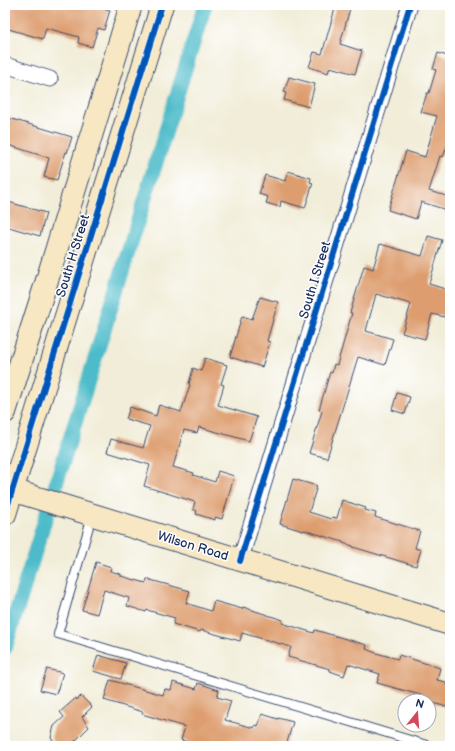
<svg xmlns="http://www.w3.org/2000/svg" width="455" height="751" font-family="'Balsamiq Sans',sans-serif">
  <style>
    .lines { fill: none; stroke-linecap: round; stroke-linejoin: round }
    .canal { stroke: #4ebbc9; stroke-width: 15 }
    .building { fill: #dd9d6e }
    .lane-casing { stroke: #3b4c70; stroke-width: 10 }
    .street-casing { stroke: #3b4c70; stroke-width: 17 }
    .secondary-casing { stroke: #3b4c70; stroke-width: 24 }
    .lane { stroke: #fff; stroke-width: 8 }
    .street { stroke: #fff; stroke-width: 15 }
    .secondary { stroke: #f7e8c3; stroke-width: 22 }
    .cycleway-casing { stroke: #fff; stroke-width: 8 }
    .cycleway { stroke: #0057b8; stroke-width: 6 }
    .labels { text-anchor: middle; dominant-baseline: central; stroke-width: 3; stroke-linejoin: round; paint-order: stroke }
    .street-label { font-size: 13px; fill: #1b2f5e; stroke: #fff }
  </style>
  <rect width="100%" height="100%" fill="#fff"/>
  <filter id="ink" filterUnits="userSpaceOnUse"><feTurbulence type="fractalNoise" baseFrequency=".025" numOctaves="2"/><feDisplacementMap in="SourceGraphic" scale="8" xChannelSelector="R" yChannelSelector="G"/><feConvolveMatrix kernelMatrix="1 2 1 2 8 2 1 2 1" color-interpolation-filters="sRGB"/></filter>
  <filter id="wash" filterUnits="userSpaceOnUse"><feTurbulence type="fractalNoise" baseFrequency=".012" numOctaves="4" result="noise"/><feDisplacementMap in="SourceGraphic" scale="16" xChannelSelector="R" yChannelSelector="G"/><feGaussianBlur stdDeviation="0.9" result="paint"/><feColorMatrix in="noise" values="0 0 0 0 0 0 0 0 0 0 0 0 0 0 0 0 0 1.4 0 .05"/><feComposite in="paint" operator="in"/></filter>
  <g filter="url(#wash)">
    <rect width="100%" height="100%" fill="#f1edd8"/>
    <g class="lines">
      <path class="canal" d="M 5,648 L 205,5"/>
    </g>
    <g id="blocks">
      <g class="building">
        <path d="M 9,5 L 93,5 L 110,10 L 104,30 L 98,28 L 92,47 L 78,43 L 79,37 L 46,28 L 43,39 L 5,28 L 5,20 Z"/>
        <path d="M 336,5 L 351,5 L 340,44 L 362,51 L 355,74 L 330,67 L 328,73 L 309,67 L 314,52 L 322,54 Z"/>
        <path d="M 438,53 L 450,57 L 450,120 L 447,130 L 450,131 L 450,147 L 447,146 L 443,157 L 440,156 L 429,191 L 450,197 L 450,211 L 421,202 L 416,219 L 388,210 L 406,151 L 425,157 L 437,116 L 421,112 L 427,93 L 429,93 L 436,70 L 433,69 Z"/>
        <path d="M 289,77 L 315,84 L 309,107 L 284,100 L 286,93 L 284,92 Z"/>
        <path d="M 5,117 L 72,137 L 67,153 L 66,152 L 63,161 L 57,180 L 44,177 L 49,158 L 5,144 Z"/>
        <path d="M 288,171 L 311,178 L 310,182 L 313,183 L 305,208 L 281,201 L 280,207 L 266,203 L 268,197 L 259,194 L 265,175 L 285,181 Z"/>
        <path d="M 5,201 L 46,213 L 40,236 L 5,226 Z"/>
        <path d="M 428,236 L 442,240 L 429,284 L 445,289 L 445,290 L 450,292 L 450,299 L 445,317 L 432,314 L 425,339 L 402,333 L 411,304 L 376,294 L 366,331 L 393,339 L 385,365 L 358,357 L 327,458 L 309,453 L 322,411 L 319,410 L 330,372 L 332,373 L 334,364 L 337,365 L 352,313 L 350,313 L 364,266 L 373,269 L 380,244 L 422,256 Z"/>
        <path d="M 260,297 L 278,302 L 267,341 L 270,342 L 262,367 L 230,357 L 242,316 L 252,319 Z"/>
        <path d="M 205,358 L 227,365 L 221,384 L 224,385 L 218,405 L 257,417 L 249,441 L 199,427 L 197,433 L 184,430 L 173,467 L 194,473 L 193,475 L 215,482 L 218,471 L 234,476 L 222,519 L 215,517 L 215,520 L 196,514 L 197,511 L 193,509 L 195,502 L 144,486 L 150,465 L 107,452 L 111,439 L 143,448 L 150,426 L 126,419 L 130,407 L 156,416 L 159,405 L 181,412 L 190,385 L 189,384 L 193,368 L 201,371 Z"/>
        <path d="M 397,393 L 410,397 L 405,414 L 392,410 Z"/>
        <path d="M 293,479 L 317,486 L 309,512 L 331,519 L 332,517 L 337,518 L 342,500 L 366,508 L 365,510 L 376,513 L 375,517 L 420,531 L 415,548 L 421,550 L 416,566 L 353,547 L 353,546 L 343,543 L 343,542 L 304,530 L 303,531 L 280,524 Z"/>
        <path d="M 96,562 L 111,567 L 110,571 L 121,574 L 121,576 L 146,583 L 147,579 L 190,591 L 186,603 L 211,611 L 214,601 L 242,609 L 243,607 L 283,620 L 282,623 L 314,633 L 315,630 L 367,645 L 366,649 L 376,653 L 398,659 L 399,655 L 440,668 L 437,680 L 446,682 L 446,685 L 450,686 L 450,708 L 423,700 L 424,696 L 377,683 L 380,674 L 348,664 L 344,676 L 330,671 L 330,669 L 288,657 L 291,647 L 242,633 L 240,641 L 201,630 L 200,632 L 173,624 L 175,618 L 147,610 L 146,612 L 127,606 L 129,598 L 104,590 L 97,614 L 82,610 Z"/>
        <path d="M 98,655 L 126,663 L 121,679 L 93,671 Z"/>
        <path d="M 47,669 L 63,673 L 56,694 L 40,690 Z"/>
        <path d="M 110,680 L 163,695 L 165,689 L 171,690 L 173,682 L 196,689 L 198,683 L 219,690 L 217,697 L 231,701 L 225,720 L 254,728 L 255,725 L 258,726 L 262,714 L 278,719 L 278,718 L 293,722 L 286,746 L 201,746 L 181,740 L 185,727 L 142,714 L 143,712 L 104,700 Z"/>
        <path d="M 81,696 L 92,707 L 82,717 L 89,727 L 70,746 L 54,742 L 51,738 L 54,726 L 64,717 L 60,712 L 76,698 L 77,700 Z"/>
      </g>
    </g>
  </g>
  <g filter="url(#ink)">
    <use href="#blocks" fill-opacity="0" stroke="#3b4c70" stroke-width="1"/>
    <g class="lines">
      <g class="lane-casing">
        <path id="lane" d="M 92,516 L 58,634 L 430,746"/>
      </g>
      <g class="street-casing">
        <g id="street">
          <path d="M 5,65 L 50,79"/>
          <path d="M 240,561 L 410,5"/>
        </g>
      </g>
      <g class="secondary-casing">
        <g id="secondary">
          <path d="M 5,412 L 48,277 L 131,5"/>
          <path d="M 5,488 L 450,624"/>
          <path d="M 5,514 L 162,5"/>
        </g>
      </g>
      <use href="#lane" class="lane"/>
      <use href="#street" class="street"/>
      <use href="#secondary" class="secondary"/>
      <g class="cycleway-casing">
        <g id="cycleway">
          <path d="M 5,514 L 162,5"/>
          <path d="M 240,561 L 410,5"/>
        </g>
      </g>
      <use href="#cycleway" class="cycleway"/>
    </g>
  </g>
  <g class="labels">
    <g class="street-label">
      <text transform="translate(73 256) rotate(-73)">South H Street</text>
      <text transform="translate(315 280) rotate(-73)">South I Street</text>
      <text transform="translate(193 546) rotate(17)">Wilson Road</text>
    </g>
  </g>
  <rect width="455" height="751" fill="none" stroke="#fff" stroke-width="20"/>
  <g transform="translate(417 713) rotate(17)"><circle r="19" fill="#ffffff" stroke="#a4acbf"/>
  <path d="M0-3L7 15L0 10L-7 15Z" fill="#d1495b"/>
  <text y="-6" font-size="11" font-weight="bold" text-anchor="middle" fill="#1b2f5e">N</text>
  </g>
</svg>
